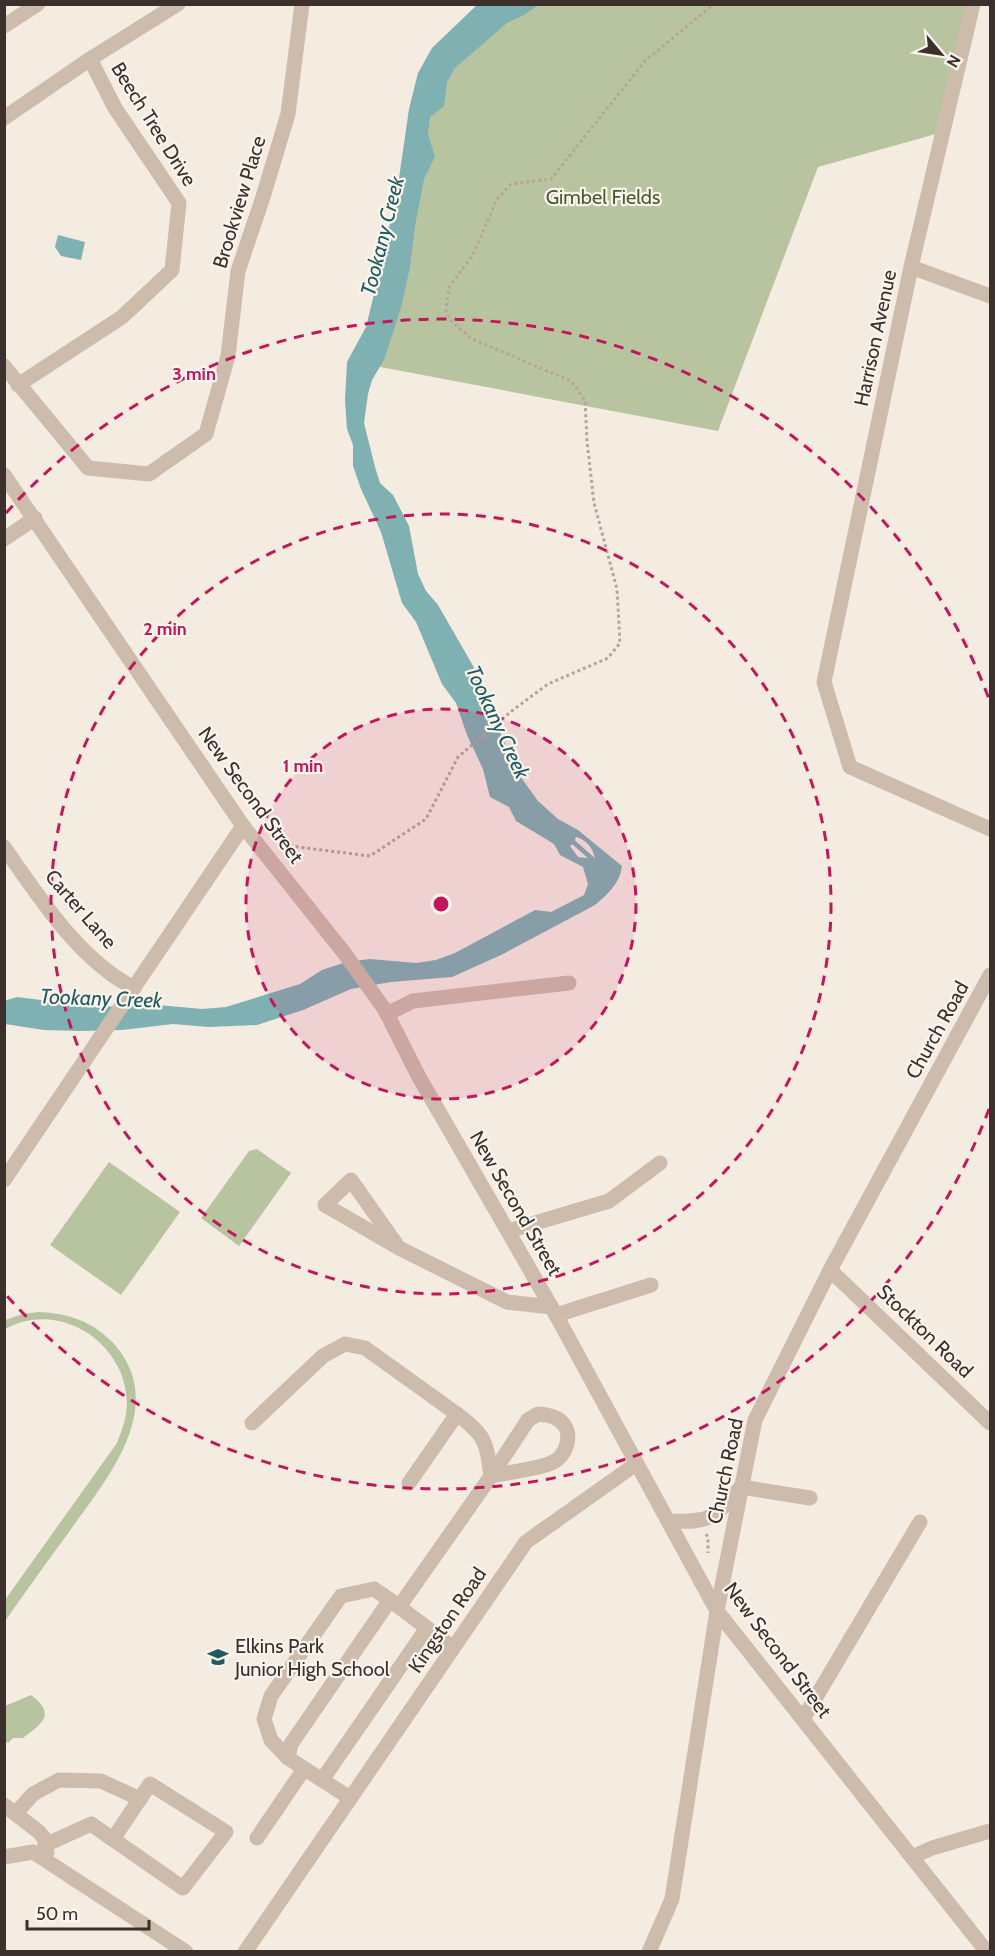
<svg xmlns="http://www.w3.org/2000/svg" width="995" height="1956" font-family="Cabin,sans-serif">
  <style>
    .green { fill: #b8c4a0 }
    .water { fill: #7fb0b2; fill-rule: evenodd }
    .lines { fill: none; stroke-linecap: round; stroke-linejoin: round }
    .stream { stroke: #7fb0b2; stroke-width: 4.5 }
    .path { stroke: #b9a596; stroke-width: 3; stroke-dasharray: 3 3; stroke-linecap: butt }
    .minor { stroke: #cdbbac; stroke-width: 15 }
    .ring { fill: none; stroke: #c2185b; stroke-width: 3; stroke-dasharray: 10 8 }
    .labels { text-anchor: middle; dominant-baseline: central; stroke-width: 4.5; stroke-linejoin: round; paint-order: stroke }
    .street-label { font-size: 20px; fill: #3b302b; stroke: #fbf5ee }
    .park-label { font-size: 20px; fill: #4a5a2e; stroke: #fbf5ee }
    .poi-label { font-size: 20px; fill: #3b302b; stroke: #fbf5ee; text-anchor: start }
    .water-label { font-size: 21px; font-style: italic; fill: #1f5a5e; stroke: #fbf5ee }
    .centre { fill: #c2185b; stroke: #fbf5ee; stroke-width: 3 }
    .ring-label { font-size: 18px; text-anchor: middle; font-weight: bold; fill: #c2185b; stroke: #fbf5ee; stroke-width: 4.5; stroke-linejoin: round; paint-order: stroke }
  </style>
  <rect width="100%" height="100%" fill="#f4ebe1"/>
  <g class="green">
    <path d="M 524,5 L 973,5 L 943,132 L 818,167 L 718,431 L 375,366 L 424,96 L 478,41 Z"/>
    <path d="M 257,1149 L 291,1173 L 239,1246 L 201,1218 L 249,1151 Z"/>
    <path d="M 109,1162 L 180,1212 L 121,1295 L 50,1245 Z"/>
    <path d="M 38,1312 C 69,1313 94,1322 115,1345 C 169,1408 105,1481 69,1532 C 47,1562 26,1591 5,1621 L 5,1600 L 117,1443 C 122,1430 127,1417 127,1403 C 126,1342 59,1299 5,1329 L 5,1320 L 23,1314 Z"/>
    <path d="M 31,1695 C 57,1715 42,1723 23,1738 L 13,1738 L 8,1743 L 5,1741 L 5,1706 Z"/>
  </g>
  <g class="water">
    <path d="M 477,5 L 538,5 L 524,15 L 507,23 L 455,68 L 447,82 L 444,106 L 430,117 L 428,134 L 435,157 L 424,179 L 415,226 L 410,267 L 401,308 L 384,360 L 372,380 L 368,394 L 364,423 L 375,467 L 380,483 L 393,495 L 409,526 L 418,574 L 426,591 L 438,605 L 476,671 L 487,704 L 520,776 L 538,801 L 558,819 L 578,830 L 622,866 C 620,883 608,894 595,905 L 501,955 L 452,977 L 391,982 L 351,989 L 303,1010 L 257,1025 L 209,1027 L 173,1024 L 122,1030 L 80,1031 L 44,1030 L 5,1024 L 4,1001 L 17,997 L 96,1007 L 158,1005 L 202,1009 L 226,1007 L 300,984 L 322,970 L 346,962 L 370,959 L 416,963 L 436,960 L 455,953 L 535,910 L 551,912 L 584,895 L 588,884 L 583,867 L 560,855 L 554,844 L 516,821 L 509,807 L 490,797 L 483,769 L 467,735 L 456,703 L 442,684 L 416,622 L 402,603 L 381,532 L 361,489 L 353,466 L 353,445 L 347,429 L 345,400 L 347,362 L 366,327 L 376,286 L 397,192 L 409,109 L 418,73 L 432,48 ZM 576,837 C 587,840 593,848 595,859 L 578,857 L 570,846 L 574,843 Z"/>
    <path d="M 58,235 L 85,242 L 81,260 L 61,256 L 55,247 Z"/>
  </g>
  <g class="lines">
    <path class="stream" d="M 571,840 L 598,864"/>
    <g class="path">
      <path d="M 278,847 L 282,845 L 370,856 L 426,819 L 458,757 L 513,710 L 548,684 L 608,658 L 620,643 L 617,589 L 594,503 L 587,441 L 585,400 L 571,381 L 472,339 L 452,322 L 446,311 L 449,287 L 473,255 L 497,199 L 511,184 L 551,179 L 645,61 L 714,4"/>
      <path d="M 706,1534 L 708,1538 L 708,1553"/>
    </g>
    <g class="minor">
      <path d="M 973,4 L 911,267 L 824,682 L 850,767 L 990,829"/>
      <path d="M 4,26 L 38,4"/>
      <path d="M 4,118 L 90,59 L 178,4"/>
      <path d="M 911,267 L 990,296"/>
      <path d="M 4,366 L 88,468 L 149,474 L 206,434 L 228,356 L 238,271 L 263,197 L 288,114 L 302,4"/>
      <path d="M 18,385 L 122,317 L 172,270 L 179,203 L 115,108 L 90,59"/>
      <path d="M 4,475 L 243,826 L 345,954 L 385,1010 L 419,1077 L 556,1315 L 717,1611 L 987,1952"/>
      <path d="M 4,539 L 35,518"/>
      <path d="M 4,847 C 39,897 79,960 134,988"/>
      <path d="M 387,1014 L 413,1001 L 569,983"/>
      <path d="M 4,1180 L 243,826"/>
      <path d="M 508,1231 L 609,1201 L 660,1163"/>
      <path d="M 399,1248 L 325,1205 L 351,1180 L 399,1248 L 507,1302 L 551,1307"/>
      <path d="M 830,1270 L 990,1423"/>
      <path d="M 556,1315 L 651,1285"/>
      <path d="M 538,1414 C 550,1415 560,1417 566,1428 C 571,1439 565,1455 555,1461 C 545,1468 505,1473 491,1476 L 528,1420 Z"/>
      <path d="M 252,1423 L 323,1356 L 345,1344 L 365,1348 L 457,1414"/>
      <path d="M 669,1521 C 711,1523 714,1518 741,1487 L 810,1498"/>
      <path d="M 399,1607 L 491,1476 C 486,1441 486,1436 457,1414 L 409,1483"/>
      <path d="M 803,1719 L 920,1522"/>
      <path d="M 288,1758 L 271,1740 L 264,1719 L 271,1696 L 341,1596 L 374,1589 L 390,1600"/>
      <path d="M 322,1780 L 427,1628 L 453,1648"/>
      <path d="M 350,1798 L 288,1758 L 291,1744 L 390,1600 L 427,1628"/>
      <path d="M 4,1805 L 39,1832 L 44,1838 L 47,1852"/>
      <path d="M 16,1813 L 33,1794 L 59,1780 L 101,1781 L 140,1799"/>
      <path d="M 257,1838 L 304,1769"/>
      <path d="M 45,1845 L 91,1824 L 183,1888 L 226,1832 L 150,1784 L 113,1839"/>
      <path d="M 4,1857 L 33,1852 L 186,1952"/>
      <path d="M 912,1857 L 932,1848 L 990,1831"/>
      <path d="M 245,1952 L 526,1542 L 636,1464"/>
      <path d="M 649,1952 L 672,1899 L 717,1611 L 755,1420 L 830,1270 L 990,975"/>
    </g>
  </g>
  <circle cx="441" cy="904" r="195" fill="#c2185b" fill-opacity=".12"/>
  <g class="ring">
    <circle cx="441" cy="904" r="195"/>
    <circle cx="441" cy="904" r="390"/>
    <path d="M989 1109A585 585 0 0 1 6 1295M6 513A585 585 0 0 1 989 699"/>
  </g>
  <defs>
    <g id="school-bare" transform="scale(1.62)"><path d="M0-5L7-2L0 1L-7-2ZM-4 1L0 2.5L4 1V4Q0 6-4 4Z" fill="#1f5a5e" stroke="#fbf5ee" stroke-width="2.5" paint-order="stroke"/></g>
  </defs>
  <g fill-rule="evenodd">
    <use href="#school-bare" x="218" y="1657"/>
  </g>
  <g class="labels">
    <g class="street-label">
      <text transform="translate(154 124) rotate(58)">Beech Tree Drive</text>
      <text transform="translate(239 202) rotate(-73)">Brookview Place</text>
      <text transform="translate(875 338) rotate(-78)">Harrison Avenue</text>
      <text transform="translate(251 795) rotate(54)">New Second Street</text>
      <text transform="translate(81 909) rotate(49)">Carter Lane</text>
      <text transform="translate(937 1030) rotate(-61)">Church Road</text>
      <text transform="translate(516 1203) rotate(60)">New Second Street</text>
      <text transform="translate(925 1331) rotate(44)">Stockton Road</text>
      <text transform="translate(725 1471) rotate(-78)">Church Road</text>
      <text transform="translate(447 1620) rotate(-56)">Kingston Road</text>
      <text transform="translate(778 1650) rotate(53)">New Second Street</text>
    </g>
    <g class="park-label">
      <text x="603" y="197">Gimbel Fields</text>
    </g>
    <g class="poi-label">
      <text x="235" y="1646">Elkins Park<tspan x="235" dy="23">Junior High School</tspan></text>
    </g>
    <g class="water-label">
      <text transform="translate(382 236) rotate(-76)">Tookany Creek</text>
      <text transform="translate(498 722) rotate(65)">Tookany Creek</text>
      <text transform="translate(101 998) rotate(2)">Tookany Creek</text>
    </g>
  </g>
  <circle cx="441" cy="904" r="9" class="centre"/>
  <g class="ring-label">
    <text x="194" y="380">3 min</text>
    <text x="165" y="635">2 min</text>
    <text x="303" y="772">1 min</text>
  </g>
  <rect width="995" height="1956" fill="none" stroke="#3b302b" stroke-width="12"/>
  <g transform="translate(941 54) rotate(119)" stroke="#fbf5ee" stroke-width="4.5" paint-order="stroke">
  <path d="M0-4.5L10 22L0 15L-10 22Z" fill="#3b302b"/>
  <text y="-9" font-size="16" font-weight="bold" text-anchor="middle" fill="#3b302b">N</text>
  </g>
  <path d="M27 1920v9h122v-9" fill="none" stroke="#3b302b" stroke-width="3"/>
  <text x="36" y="1920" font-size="18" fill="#3b302b" stroke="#fbf5ee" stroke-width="4.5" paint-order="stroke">50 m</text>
</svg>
